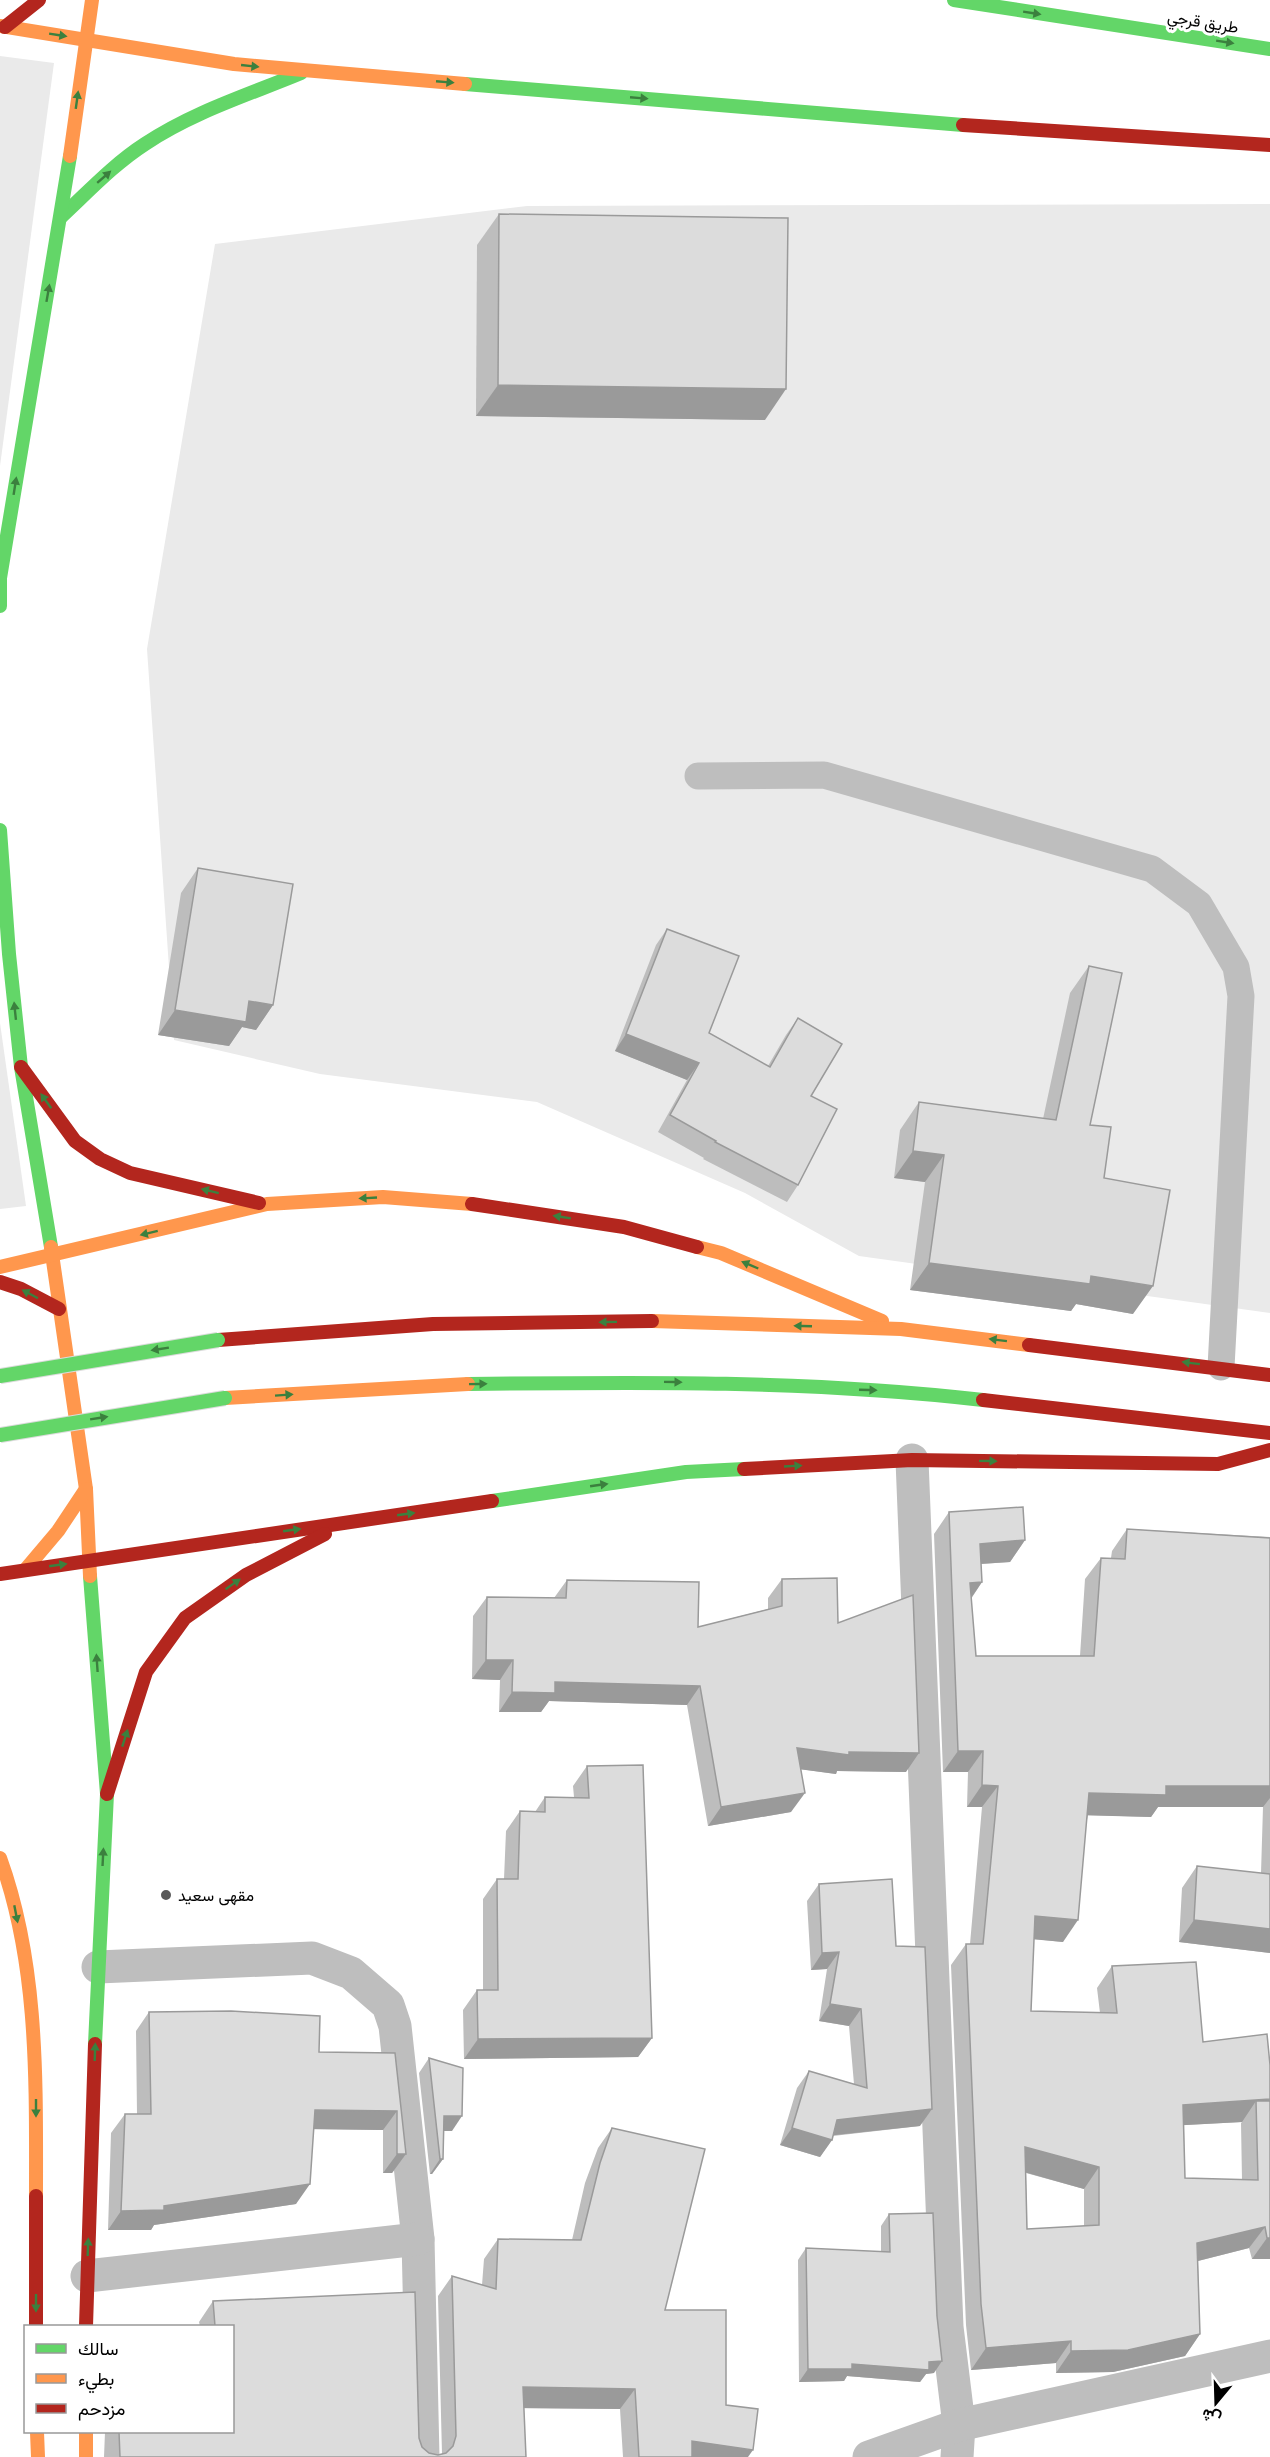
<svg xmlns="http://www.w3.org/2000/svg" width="1270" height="2457" font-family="Helvetica,Vazirmatn,sans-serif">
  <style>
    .green { fill: #eaeaea }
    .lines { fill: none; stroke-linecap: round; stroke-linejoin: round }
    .lane { stroke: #bebebe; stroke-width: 27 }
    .street { stroke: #bebebe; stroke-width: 33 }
    .fast { stroke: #63d668; stroke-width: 14 }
    .slow { stroke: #ff974d; stroke-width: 14 }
    .jam { stroke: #b3261e; stroke-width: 14 }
    .fast-bridge-casing { stroke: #dbdbdb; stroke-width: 16; stroke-linecap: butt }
    .fast-bridge { stroke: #63d668; stroke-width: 14 }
    .wall { fill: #bdbdbd; fill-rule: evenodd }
    .shaded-wall { fill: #9a9a9a }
    .building { fill: #dcdcdc; stroke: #9a9a9a; stroke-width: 1.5; fill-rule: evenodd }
    .oneway { fill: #3b803e }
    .poi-dot { fill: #595959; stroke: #fff; stroke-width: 2 }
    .labels { text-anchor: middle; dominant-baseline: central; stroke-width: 6; stroke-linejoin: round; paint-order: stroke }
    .street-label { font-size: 16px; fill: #000; stroke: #fff }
    .poi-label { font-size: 16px; fill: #000; stroke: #fff; text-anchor: start }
  </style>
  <rect width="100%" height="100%" fill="#fff"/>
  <g class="green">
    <path d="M 0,56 L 54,63 L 0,466 Z"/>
    <path d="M 1270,204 L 1270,1313 L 859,1256 L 745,1193 L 537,1102 L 320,1074 L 174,1040 L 147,649 L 215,244 L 527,206 Z"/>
    <path d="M 0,1023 L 26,1206 L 0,1209 Z"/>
  </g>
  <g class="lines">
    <path class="lane" d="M 698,776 L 824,775 L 1152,869 L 1199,904 L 1236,967 L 1241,996 L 1221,1367"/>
    <g class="street">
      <path d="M 912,1460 L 947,2327 L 959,2425 L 957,2457"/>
      <path d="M 98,1967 L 312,1958 L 351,1973 L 388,2005 L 395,2026 L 418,2239 L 423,2457"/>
      <path d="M 87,2276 L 418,2239"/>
      <path d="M 869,2457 L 959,2425 L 1270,2356"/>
    </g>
    <g class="fast">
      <path d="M 954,0 L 1270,49"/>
      <path d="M 465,84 L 963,125"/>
      <path d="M 61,217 C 88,192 114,164 145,144 C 193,112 248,95 301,73"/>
      <path d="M 0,606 L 0,578 L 70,156"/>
      <path d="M 0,830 L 9,954 L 21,1067 L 51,1247"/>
      <path d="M 468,1384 C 640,1382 812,1380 983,1400"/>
      <path d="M 492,1501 L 686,1472 L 744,1469"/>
      <path d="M 90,1576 L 107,1794 L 95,2044"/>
    </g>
    <g class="slow">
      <path d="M 0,26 L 234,64 L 465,84"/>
      <path d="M 70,156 L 92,0"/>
      <path d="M 51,1247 L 86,1489 L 90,1576"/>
      <path d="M 697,1247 L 721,1253 L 882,1321"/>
      <path d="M 0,1267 L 267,1204 L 383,1197 L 472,1204"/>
      <path d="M 652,1321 L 901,1329 L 1029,1345"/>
      <path d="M 225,1398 L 468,1384"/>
      <path d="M 25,1570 L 58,1531 L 86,1489"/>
      <path d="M 0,1858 C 39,1965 36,2084 36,2196"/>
      <path d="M 37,2432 L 38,2457"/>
      <path d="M 86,2432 L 86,2457"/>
    </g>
    <g class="jam">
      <path d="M 5,27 L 39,0"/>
      <path d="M 963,125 L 1270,145"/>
      <path d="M 21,1067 L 75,1141 L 100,1159 L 130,1173 L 259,1203"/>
      <path d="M 472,1204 L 624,1227 L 697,1247"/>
      <path d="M 0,1282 L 21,1289 L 59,1309"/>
      <path d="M 218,1340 L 433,1324 L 652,1321"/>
      <path d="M 1029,1345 L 1270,1375"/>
      <path d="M 983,1400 L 1270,1433"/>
      <path d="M 744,1469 L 912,1460 L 1218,1464 L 1270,1450"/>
      <path d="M 0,1574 L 492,1501"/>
      <path d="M 107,1794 L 146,1672 L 185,1618 L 246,1575 L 325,1534"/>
      <path d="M 36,2326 L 36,2196"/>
      <path d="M 86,2326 L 95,2044"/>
    </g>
    <g class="fast-bridge-casing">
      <g id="fast-bridge">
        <path d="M 0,1376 L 218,1340"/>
        <path d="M 0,1435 L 225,1398"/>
      </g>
    </g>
    <use href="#fast-bridge" class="fast-bridge"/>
  </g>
  <g class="wall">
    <path d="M 499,214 L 765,420 L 476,416 L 477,245 Z"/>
    <path d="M 198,868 L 273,1005 L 256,1030 L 242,1027 L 229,1046 L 158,1035 L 181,893 Z"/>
    <path d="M 667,929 L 709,1033 L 768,1066 L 786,1035 L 798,1018 L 811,1096 L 798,1185 L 787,1202 L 703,1159 L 704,1158 L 658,1132 L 687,1080 L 615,1051 L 656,945 Z"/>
    <path d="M 1089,966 L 1090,1125 L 1104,1178 L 1133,1314 L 1076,1304 L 1071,1311 L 910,1290 L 925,1182 L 894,1178 L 900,1130 L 919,1102 L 1043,1119 L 1070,993 Z"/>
    <path d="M 949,1512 L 1025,1540 L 1010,1562 L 981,1564 L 982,1582 L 971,1599 L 976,1656 L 1080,1656 L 1085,1579 L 1101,1558 L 1111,1558 L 1112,1551 L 1127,1529 L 1270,1537 L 1270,1953 L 1179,1942 L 1182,1888 L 1197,1866 L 1261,1873 L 1263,1807 L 1158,1807 L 1151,1817 L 1088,1815 L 1063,1942 L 1034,1939 L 1031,2011 L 1100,2013 L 1097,1988 L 1112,1966 L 1203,2042 L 1267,2034 L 1270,2259 L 1252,2259 L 1249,2248 L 1198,2261 L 1200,2334 L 1185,2356 L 1113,2372 L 1056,2373 L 1056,2363 L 971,2370 L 966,2325 L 951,1965 L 966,1944 L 970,1944 L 982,1807 L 967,1807 L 968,1772 L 943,1772 L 934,1534 ZM 1242,2122 L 1241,2123 L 1242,2180 L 1185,2178 L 1184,2125 ZM 1026,2173 L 1084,2189 L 1084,2226 L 1027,2229 Z"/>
    <path d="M 782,1579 L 838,1623 L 906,1772 L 837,1771 L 836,1774 L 800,1769 L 791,1812 L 708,1826 L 687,1705 L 549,1701 L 541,1712 L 499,1712 L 500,1680 L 472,1679 L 473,1616 L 487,1597 L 554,1598 L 567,1580 L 698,1627 L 768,1609 L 768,1598 Z"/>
    <path d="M 587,1766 L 652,2038 L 638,2057 L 464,2059 L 463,2010 L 477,1990 L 483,1990 L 483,1899 L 497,1879 L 504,1879 L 506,1831 L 520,1811 L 535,1812 L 545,1797 L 574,1797 L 573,1786 Z"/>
    <path d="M 819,1884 L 896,1946 L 920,2126 L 833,2136 L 832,2140 L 820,2157 L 780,2145 L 797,2088 L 809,2071 L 854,2084 L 849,2026 L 819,2021 L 827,1969 L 811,1970 L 807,1901 Z"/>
    <path d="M 149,2012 L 319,2052 L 395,2053 L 406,2154 L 392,2173 L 383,2173 L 383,2130 L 314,2129 L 296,2204 L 154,2225 L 151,2230 L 108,2230 L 111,2133 L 125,2114 L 137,2114 L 136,2031 Z"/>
    <path d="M 429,2058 L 452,2131 L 443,2131 L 443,2159 L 432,2174 L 430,2174 L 419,2073 Z"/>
    <path d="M 612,2128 L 665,2310 L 726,2405 L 748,2457 L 623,2457 L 620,2409 L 524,2408 L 526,2457 L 104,2457 L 105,2432 L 232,2432 L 232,2326 L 200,2326 L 199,2322 L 213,2301 L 419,2438 L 422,2447 L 429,2453 L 438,2455 L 442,2454 L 438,2296 L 452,2276 L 482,2285 L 484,2259 L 498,2239 L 572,2240 L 585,2183 L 598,2148 Z"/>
    <path d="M 889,2214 L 934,2373 L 926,2374 L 920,2382 L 847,2376 L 844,2381 L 799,2382 L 798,2260 L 806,2248 L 881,2252 L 881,2226 Z"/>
  </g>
  <g class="shaded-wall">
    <path d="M 498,385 L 786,389 L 765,420 L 476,416 Z"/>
    <path d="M 249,1001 L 273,1005 L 256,1030 L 242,1027 L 229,1046 L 158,1035 L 175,1010 Z"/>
    <path d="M 626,1034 L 699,1063 L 687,1080 L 615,1051 Z"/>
    <path d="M 913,1151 L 944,1155 L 925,1182 L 894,1178 Z"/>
    <path d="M 929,1263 L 1091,1276 L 1153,1286 L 1133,1314 L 1076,1304 L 1071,1311 L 910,1290 Z"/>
    <path d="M 1025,1540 L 1010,1562 L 964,1565 L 980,1544 Z"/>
    <path d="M 982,1582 L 967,1604 L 970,1583 Z"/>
    <path d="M 486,1660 L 513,1660 L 500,1680 L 472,1679 Z"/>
    <path d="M 555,1682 L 700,1686 L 687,1705 L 549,1701 L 541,1712 L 499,1712 L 512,1692 Z"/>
    <path d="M 797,1748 L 919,1753 L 906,1772 L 837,1771 L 836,1774 L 783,1767 Z"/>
    <path d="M 958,1751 L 983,1751 L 968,1772 L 943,1772 Z"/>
    <path d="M 982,1785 L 998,1786 L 982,1807 L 967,1807 Z"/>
    <path d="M 1166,1786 L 1270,1786 L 1270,1798 L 1263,1807 L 1158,1807 L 1151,1817 L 1074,1815 L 1089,1793 Z"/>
    <path d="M 805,1793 L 791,1812 L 708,1826 L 721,1807 Z"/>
    <path d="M 1035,1916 L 1078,1920 L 1063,1942 L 1020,1938 Z"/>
    <path d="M 1194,1920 L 1270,1929 L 1270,1953 L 1179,1942 Z"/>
    <path d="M 839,1952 L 827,1969 L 811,1970 L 822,1953 Z"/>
    <path d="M 830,2004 L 861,2009 L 849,2026 L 819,2021 Z"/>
    <path d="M 652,2038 L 638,2057 L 464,2059 L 478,2039 Z"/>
    <path d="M 1270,2099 L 1270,2103 L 1256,2101 L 1242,2122 L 1168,2126 L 1183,2105 Z"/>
    <path d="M 932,2109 L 920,2126 L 826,2136 L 837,2120 Z"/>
    <path d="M 315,2110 L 397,2111 L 383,2130 L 302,2129 Z"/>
    <path d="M 444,2116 L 462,2116 L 452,2131 L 437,2131 Z"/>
    <path d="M 792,2128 L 832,2140 L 820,2157 L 780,2145 Z"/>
    <path d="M 1025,2147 L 1099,2167 L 1084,2189 L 1010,2168 Z"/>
    <path d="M 397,2154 L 406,2154 L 392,2173 L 383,2173 Z"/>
    <path d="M 440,2159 L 443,2159 L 432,2174 L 430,2174 Z"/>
    <path d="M 310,2184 L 296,2204 L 154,2225 L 151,2230 L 108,2230 L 121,2211 L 164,2206 Z"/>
    <path d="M 1265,2227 L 1249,2248 L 1182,2265 L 1197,2243 Z"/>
    <path d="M 1267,2238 L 1270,2238 L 1270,2259 L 1252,2259 Z"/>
    <path d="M 1200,2334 L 1185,2356 L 1113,2372 L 1056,2373 L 1071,2351 Z"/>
    <path d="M 1071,2341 L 1056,2363 L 971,2370 L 986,2348 Z"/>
    <path d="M 942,2361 L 934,2373 L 926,2374 L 920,2382 L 847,2376 L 844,2381 L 799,2382 L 808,2369 L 852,2364 Z"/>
    <path d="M 523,2387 L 635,2389 L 620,2409 L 509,2408 Z"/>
    <path d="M 692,2441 L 753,2450 L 748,2457 L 680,2457 Z"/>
  </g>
  <g class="building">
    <path d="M 499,214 L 788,218 L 786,389 L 498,385 Z"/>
    <path d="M 198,868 L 293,884 L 273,1005 L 249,1001 L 246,1022 L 175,1010 Z"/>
    <path d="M 667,929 L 739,956 L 709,1033 L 770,1067 L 798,1018 L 842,1044 L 811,1096 L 837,1109 L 798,1185 L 715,1142 L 716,1141 L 670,1115 L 699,1063 L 626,1034 Z"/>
    <path d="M 1089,966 L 1122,973 L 1090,1125 L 1111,1127 L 1104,1178 L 1170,1190 L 1153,1286 L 1091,1276 L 1090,1284 L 929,1263 L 944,1155 L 913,1151 L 919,1102 L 1056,1120 Z"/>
    <path d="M 1023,1507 L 1025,1540 L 980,1544 L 982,1582 L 970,1583 L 976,1656 L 1094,1656 L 1101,1558 L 1125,1559 L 1127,1529 L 1270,1538 L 1270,1786 L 1166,1786 L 1166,1795 L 1089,1793 L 1078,1920 L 1035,1916 L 1031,2011 L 1117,2013 L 1112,1966 L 1196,1962 L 1203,2042 L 1267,2034 L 1270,2065 L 1270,2099 L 1183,2105 L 1185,2178 L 1258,2180 L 1256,2101 L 1270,2101 L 1270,2238 L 1267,2238 L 1265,2227 L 1197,2243 L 1200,2334 L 1128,2350 L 1071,2351 L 1071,2341 L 986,2348 L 981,2304 L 966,1944 L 983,1944 L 998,1786 L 982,1785 L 983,1751 L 958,1751 L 949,1512 ZM 1025,2147 L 1099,2167 L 1099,2225 L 1027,2229 Z"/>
    <path d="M 837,1578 L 838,1623 L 913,1595 L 919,1753 L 849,1752 L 849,1755 L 797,1748 L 805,1793 L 721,1807 L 700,1686 L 555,1682 L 555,1693 L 512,1692 L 513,1660 L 486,1660 L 487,1597 L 566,1598 L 567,1580 L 699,1582 L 698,1627 L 782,1606 L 782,1579 Z"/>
    <path d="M 643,1765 L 652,2038 L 478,2039 L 477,1990 L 498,1990 L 497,1879 L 518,1879 L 520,1811 L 545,1812 L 545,1797 L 589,1798 L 587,1766 Z"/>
    <path d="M 1197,1866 L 1270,1874 L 1270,1929 L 1194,1920 Z"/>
    <path d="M 892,1879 L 896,1946 L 925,1947 L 932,2109 L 837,2120 L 832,2140 L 792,2128 L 809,2071 L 867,2088 L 861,2009 L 830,2004 L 839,1952 L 822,1953 L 819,1884 Z"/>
    <path d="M 231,2011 L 320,2016 L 319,2052 L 395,2053 L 406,2154 L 397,2154 L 397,2111 L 315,2110 L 310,2184 L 164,2206 L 164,2210 L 121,2211 L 125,2114 L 151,2114 L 149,2012 Z"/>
    <path d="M 429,2058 L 463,2068 L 462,2116 L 444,2116 L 443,2159 L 440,2159 Z"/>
    <path d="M 612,2128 L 705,2149 L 665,2310 L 726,2310 L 726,2405 L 758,2409 L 753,2450 L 692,2441 L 692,2457 L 639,2457 L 635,2389 L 523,2387 L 526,2457 L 120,2457 L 119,2432 L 232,2432 L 232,2326 L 215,2326 L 213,2301 L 415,2292 L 419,2438 L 422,2447 L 429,2453 L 438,2455 L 446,2453 L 453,2446 L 456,2436 L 452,2276 L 496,2289 L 498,2239 L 581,2240 L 600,2163 Z"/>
    <path d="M 933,2213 L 937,2316 L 942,2361 L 929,2362 L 929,2370 L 852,2364 L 852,2369 L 808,2369 L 806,2248 L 890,2252 L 889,2214 Z"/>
  </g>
  <defs><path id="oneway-solid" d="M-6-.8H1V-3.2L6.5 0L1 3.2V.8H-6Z" transform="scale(1.5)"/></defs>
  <g class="oneway">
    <use href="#oneway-solid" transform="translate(1032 13) rotate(9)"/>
    <use href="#oneway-solid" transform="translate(58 35) rotate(9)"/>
    <use href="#oneway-solid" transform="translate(1225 42) rotate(9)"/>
    <use href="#oneway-solid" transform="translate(250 66) rotate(6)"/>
    <use href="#oneway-solid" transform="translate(445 82) rotate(5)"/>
    <use href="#oneway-solid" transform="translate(639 98) rotate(5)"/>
    <use href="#oneway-solid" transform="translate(77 100) rotate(-82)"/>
    <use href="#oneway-solid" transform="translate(104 177) rotate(-41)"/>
    <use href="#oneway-solid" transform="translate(48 293) rotate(-80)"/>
    <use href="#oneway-solid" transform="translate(15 486) rotate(-81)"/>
    <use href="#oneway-solid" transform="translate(15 1011) rotate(-96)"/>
    <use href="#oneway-solid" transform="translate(46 1101) rotate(-126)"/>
    <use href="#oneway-solid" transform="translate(210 1191) rotate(-166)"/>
    <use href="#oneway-solid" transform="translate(368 1198) rotate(177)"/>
    <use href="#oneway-solid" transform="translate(562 1217) rotate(-171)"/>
    <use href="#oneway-solid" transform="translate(149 1233) rotate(166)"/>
    <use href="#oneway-solid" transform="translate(750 1265) rotate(-157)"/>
    <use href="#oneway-solid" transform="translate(30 1294) rotate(-152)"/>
    <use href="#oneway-solid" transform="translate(608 1322) rotate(179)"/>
    <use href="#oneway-solid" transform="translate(803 1326) rotate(-178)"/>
    <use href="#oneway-solid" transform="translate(998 1340) rotate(-173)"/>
    <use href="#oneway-solid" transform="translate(160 1349) rotate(171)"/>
    <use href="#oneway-solid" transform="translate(1191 1363) rotate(-173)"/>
    <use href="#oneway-solid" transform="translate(673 1382) rotate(1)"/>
    <use href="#oneway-solid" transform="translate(478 1384) rotate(-1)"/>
    <use href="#oneway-solid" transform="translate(868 1390) rotate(2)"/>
    <use href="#oneway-solid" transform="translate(284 1395) rotate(-4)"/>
    <use href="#oneway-solid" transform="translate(99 1418) rotate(-9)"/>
    <use href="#oneway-solid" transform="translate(988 1461) rotate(1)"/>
    <use href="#oneway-solid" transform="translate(793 1466) rotate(-3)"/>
    <use href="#oneway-solid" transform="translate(599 1485) rotate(-8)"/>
    <use href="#oneway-solid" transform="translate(406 1514) rotate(-8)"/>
    <use href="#oneway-solid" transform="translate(292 1530) rotate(-8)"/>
    <use href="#oneway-solid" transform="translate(58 1565) rotate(-8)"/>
    <use href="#oneway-solid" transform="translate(233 1584) rotate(-35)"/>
    <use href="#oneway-solid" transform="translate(97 1663) rotate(-94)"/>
    <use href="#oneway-solid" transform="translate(125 1738) rotate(-72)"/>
    <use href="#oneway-solid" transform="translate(103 1857) rotate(-87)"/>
    <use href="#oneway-solid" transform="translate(16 1914) rotate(79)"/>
    <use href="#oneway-solid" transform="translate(95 2052) rotate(-88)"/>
    <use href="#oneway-solid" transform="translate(36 2108) rotate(90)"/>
    <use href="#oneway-solid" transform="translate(88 2247) rotate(-88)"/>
    <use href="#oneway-solid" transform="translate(36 2303) rotate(90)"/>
  </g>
  <circle class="poi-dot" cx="166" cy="1895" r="6"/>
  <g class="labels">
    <g class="street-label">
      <text transform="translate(1203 22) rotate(9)">طريق قرجي</text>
    </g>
    <g class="poi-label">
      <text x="178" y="1895">مقهى سعيد</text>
    </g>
  </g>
  <rect x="24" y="2325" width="210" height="108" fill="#ffffff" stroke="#999999" stroke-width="1.5"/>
  <rect x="36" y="2344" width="30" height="9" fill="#63d668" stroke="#999999" stroke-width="1.5"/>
  <text x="78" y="2355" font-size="18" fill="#000000">سالك</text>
  <rect x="36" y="2374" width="30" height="9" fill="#ff974d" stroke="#999999" stroke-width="1.5"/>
  <text x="78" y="2385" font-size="18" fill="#000000">بطيء</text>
  <rect x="36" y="2404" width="30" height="9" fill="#b3261e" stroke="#999999" stroke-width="1.5"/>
  <text x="78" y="2415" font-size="18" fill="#000000">مزدحم</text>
  <g transform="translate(1216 2403) rotate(199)" stroke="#ffffff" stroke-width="4.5" paint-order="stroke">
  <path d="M0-4.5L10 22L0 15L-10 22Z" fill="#000000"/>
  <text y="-9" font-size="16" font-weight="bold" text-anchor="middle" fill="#000000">ش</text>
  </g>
</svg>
